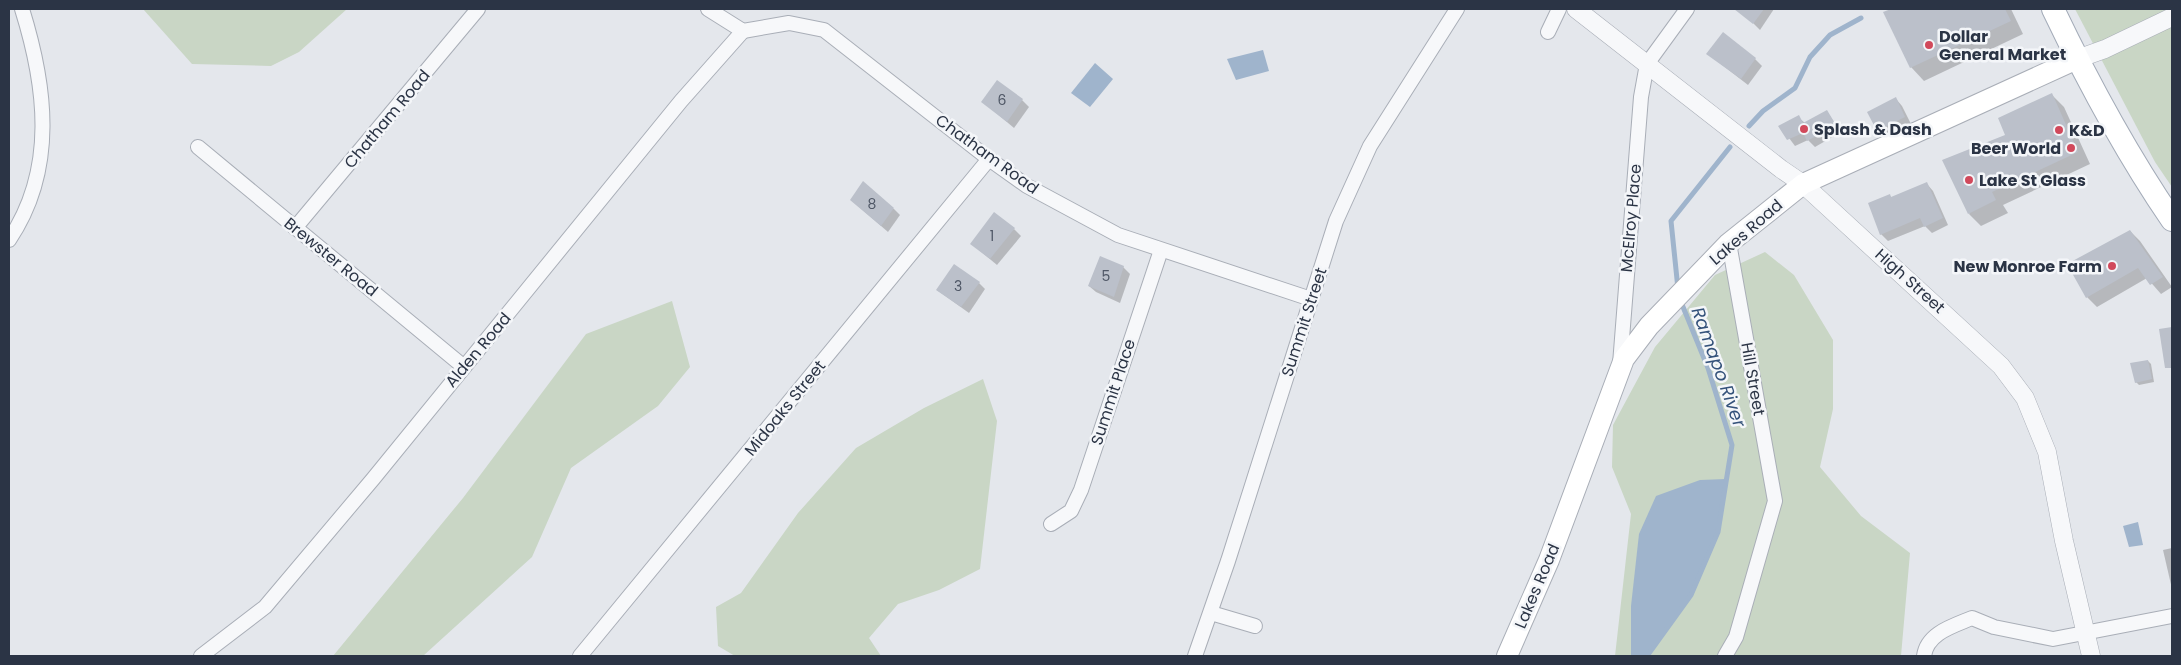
<svg xmlns="http://www.w3.org/2000/svg" width="2181" height="665" font-family="Poppins,sans-serif">
  <style>
    .green { fill: #c9d6c5 }
    .water { fill: #9fb4cc }
    .shadow { fill: #0003 }
    .lines { fill: none; stroke-linecap: round; stroke-linejoin: round }
    .stream { stroke: #9fb4cc; stroke-width: 5 }
    .building { fill: #bbc0ca }
    .minor-casing { stroke: #a9aeb7; stroke-width: 16 }
    .tertiary-casing { stroke: #a9aeb7; stroke-width: 19 }
    .secondary-casing { stroke: #a9aeb7; stroke-width: 22 }
    .primary-casing { stroke: #a3abb8; stroke-width: 24 }
    .minor { stroke: #f7f8fa; stroke-width: 14 }
    .tertiary { stroke: #f7f8fa; stroke-width: 18 }
    .secondary { stroke: #fff; stroke-width: 20 }
    .primary { stroke: #fff; stroke-width: 22 }
    .poi-dot { fill: #d1495b; stroke: #f4f6f9; stroke-width: 2 }
    .labels { text-anchor: middle; dominant-baseline: central; stroke-width: 5; stroke-linejoin: round; paint-order: stroke }
    .number-label { font-size: 14px; fill: #4f5766 }
    .poi-label { font-size: 16px; font-weight: bold; fill: #2b3445; stroke: #f4f6f9; text-anchor: start }
    .street-label { font-size: 16px; fill: #2b3445; stroke: #f4f6f9 }
    .water-label { font-size: 18px; font-style: italic; fill: #34527a; stroke: #f4f6f9 }
  </style>
  <rect width="100%" height="100%" fill="#e4e7ec"/>
  <g class="green">
    <path d="M 143,9 L 347,9 L 299,52 L 271,66 L 192,64 Z"/>
    <path d="M 2075,9 L 2172,9 L 2172,187 L 2155,162 Z"/>
    <path d="M 1765,252 L 1794,275 L 1833,340 L 1833,409 L 1820,467 L 1861,516 L 1910,553 L 1901,656 L 1647,656 L 1718,532 L 1726,479 L 1631,656 L 1615,656 L 1631,514 L 1612,467 L 1613,425 L 1655,347 L 1715,275 Z"/>
    <path d="M 672,301 L 690,367 L 658,406 L 571,468 L 532,557 L 423,656 L 333,656 L 463,498 L 586,334 Z"/>
    <path d="M 983,379 L 997,421 L 980,569 L 939,590 L 898,604 L 869,638 L 881,656 L 735,656 L 718,646 L 716,607 L 741,593 L 798,513 L 856,448 L 924,408 Z"/>
  </g>
  <g class="water">
    <path d="M 1263,50 L 1269,71 L 1236,80 L 1227,59 Z"/>
    <path d="M 1095,63 L 1113,79 L 1090,107 L 1071,93 Z"/>
    <path d="M 1726,479 L 1718,532 L 1691,595 L 1647,656 L 1631,656 L 1631,606 L 1639,534 L 1656,496 L 1700,480 Z"/>
    <path d="M 2138,522 L 2143,545 L 2129,547 L 2123,526 Z"/>
  </g>
  <g class="shadow">
    <path d="M 1739,9 L 1774,9 L 1760,30 Z"/>
    <path d="M 1894,9 L 2011,9 L 2023,34 L 1924,81 L 1911,67 L 1885,13 Z"/>
    <path d="M 1708,54 L 1755,59 L 1762,66 L 1748,85 Z"/>
    <path d="M 2052,95 L 2064,107 L 2090,164 L 2003,205 L 2008,213 L 1981,226 L 1969,214 L 2006,136 Z"/>
    <path d="M 1896,99 L 1902,106 L 1911,124 L 1885,137 L 1878,130 Z"/>
    <path d="M 1022,100 L 1029,107 L 1014,128 L 982,101 Z"/>
    <path d="M 1827,112 L 1841,132 L 1815,147 L 1808,140 L 1795,146 L 1780,126 L 1798,117 L 1805,123 Z"/>
    <path d="M 1927,184 L 1933,191 L 1948,225 L 1932,233 L 1925,226 L 1888,241 L 1881,234 L 1889,195 L 1892,198 Z"/>
    <path d="M 858,206 L 894,209 L 900,215 L 888,232 Z"/>
    <path d="M 1014,229 L 1021,236 L 997,265 L 979,250 Z"/>
    <path d="M 2130,231 L 2140,241 L 2172,287 L 2161,294 L 2147,278 L 2097,307 L 2087,297 Z"/>
    <path d="M 1123,267 L 1130,274 L 1120,303 L 1096,292 L 1089,286 Z"/>
    <path d="M 979,283 L 985,289 L 969,313 L 937,290 Z"/>
    <path d="M 2148,361 L 2151,364 L 2154,382 L 2139,385 L 2136,382 Z"/>
    <path d="M 2172,548 L 2172,589 L 2163,550 Z"/>
  </g>
  <g class="lines">
    <g class="stream">
      <path d="M 1749,126 L 1763,111 L 1795,88 L 1810,57 L 1830,35 L 1861,18"/>
      <path d="M 1678,289 L 1671,221 L 1730,147"/>
      <path d="M 1647,656 L 1691,595 L 1718,532 L 1732,445 L 1708,368 L 1681,302"/>
    </g>
  </g>
  <g class="building">
    <path d="M 1734,9 L 1764,9 L 1753,24 Z"/>
    <path d="M 1891,9 L 2005,9 L 2011,21 L 1910,68 L 1883,12 Z"/>
    <path d="M 1723,32 L 1756,58 L 1741,79 L 1706,54 Z"/>
    <path d="M 997,80 L 1023,99 L 1007,122 L 981,102 Z"/>
    <path d="M 2052,93 L 2078,152 L 1992,192 L 1996,200 L 1968,214 L 1942,160 L 2005,135 L 1998,118 Z"/>
    <path d="M 1896,97 L 1905,117 L 1877,131 L 1867,112 Z"/>
    <path d="M 1827,110 L 1836,125 L 1807,141 L 1803,133 L 1787,140 L 1778,126 L 1799,115 L 1803,123 Z"/>
    <path d="M 863,181 L 894,208 L 881,226 L 850,200 Z"/>
    <path d="M 1927,182 L 1943,218 L 1924,227 L 1920,218 L 1880,235 L 1868,203 L 1890,194 L 1891,197 Z"/>
    <path d="M 994,212 L 1015,228 L 990,259 L 970,244 Z"/>
    <path d="M 2130,230 L 2163,277 L 2150,285 L 2138,268 L 2086,298 L 2067,264 Z"/>
    <path d="M 1100,256 L 1124,266 L 1114,297 L 1088,286 Z"/>
    <path d="M 954,264 L 980,282 L 961,307 L 936,290 Z"/>
    <path d="M 2172,327 L 2172,368 L 2165,368 L 2159,329 Z"/>
    <path d="M 2148,360 L 2152,379 L 2135,383 L 2130,363 Z"/>
  </g>
  <g class="lines">
    <g class="minor-casing">
      <g id="minor">
        <path d="M 708,9 L 743,31 L 789,23 L 824,30 L 989,159 L 1027,186 L 1118,235 L 1311,299"/>
        <path d="M 1548,32 L 1559,9"/>
        <path d="M 198,147 L 464,367"/>
        <path d="M 295,228 L 478,9"/>
        <path d="M 9,240 C 57,169 46,86 22,9"/>
        <path d="M 1620,364 L 1641,97 L 1647,64 L 1687,9"/>
        <path d="M 1051,524 L 1071,511 L 1081,490 L 1161,250"/>
        <path d="M 1211,613 L 1255,626"/>
        <path d="M 201,656 L 265,607 L 373,479 L 681,101 L 743,31"/>
        <path d="M 580,656 L 989,159"/>
        <path d="M 1195,656 L 1228,561 L 1336,221 L 1370,146 L 1457,9"/>
        <path d="M 1725,656 L 1736,637 L 1775,501 L 1729,243"/>
        <path d="M 1924,656 C 1927,633 1953,626 1972,618 L 1994,627 L 2053,639 L 2172,616"/>
      </g>
    </g>
    <g class="tertiary-casing">
      <g id="tertiary">
        <path d="M 1576,9 L 1781,169 L 1803,184 L 2001,366 L 2025,398 L 2047,452 L 2064,541 L 2091,656"/>
        <path d="M 2077,59 L 2105,49 L 2172,17"/>
      </g>
    </g>
    <g class="secondary-casing">
      <path id="secondary" d="M 1507,656 L 1549,560 L 1624,359 L 1649,326 L 1729,243 L 1803,184 L 2077,59"/>
    </g>
    <g class="primary-casing">
      <path id="primary" d="M 2053,9 C 2088,82 2126,153 2172,220"/>
    </g>
    <use href="#minor" class="minor"/>
    <use href="#tertiary" class="tertiary"/>
    <use href="#secondary" class="secondary"/>
    <use href="#primary" class="primary"/>
  </g>
  <g class="poi-dot">
    <circle cx="1929" cy="45" r="5"/>
    <circle cx="1804" cy="129" r="5"/>
    <circle cx="2059" cy="130" r="5"/>
    <circle cx="2071" cy="148" r="5"/>
    <circle cx="1969" cy="180" r="5"/>
    <circle cx="2112" cy="266" r="5"/>
  </g>
  <g class="labels">
    <g class="number-label">
      <text x="1002" y="100">6</text>
      <text x="872" y="204">8</text>
      <text x="992" y="236">1</text>
      <text x="1106" y="276">5</text>
      <text x="958" y="286">3</text>
    </g>
    <g class="poi-label">
      <text x="1939" y="36">Dollar<tspan x="1939" dy="18">General Market</tspan></text>
      <text x="1814" y="129">Splash &amp; Dash</text>
      <text x="2069" y="130">K&amp;D</text>
      <text x="2061" y="148" text-anchor="end">Beer World</text>
      <text x="1979" y="180">Lake St Glass</text>
      <text x="2102" y="266" text-anchor="end">New Monroe Farm</text>
    </g>
    <g class="street-label">
      <text transform="translate(387 119) rotate(-50)">Chatham Road</text>
      <text transform="translate(987 154) rotate(36)">Chatham Road</text>
      <text transform="translate(1631 218) rotate(-85)">McElroy Place</text>
      <text transform="translate(1746 232) rotate(-41)">Lakes Road</text>
      <text transform="translate(331 257) rotate(39)">Brewster Road</text>
      <text transform="translate(1910 281) rotate(42)">High Street</text>
      <text transform="translate(1304 322) rotate(-72)">Summit Street</text>
      <text transform="translate(478 350) rotate(-50)">Alden Road</text>
      <text transform="translate(1753 379) rotate(80)">Hill Street</text>
      <text transform="translate(1113 392) rotate(-72)">Summit Place</text>
      <text transform="translate(785 408) rotate(-51)">Midoaks Street</text>
      <text transform="translate(1537 586) rotate(-67)">Lakes Road</text>
    </g>
    <g class="water-label">
      <text transform="translate(1719 367) rotate(70)">Ramapo River</text>
    </g>
  </g>
  <rect width="2181" height="665" fill="none" stroke="#2b3445" stroke-width="20"/>
</svg>
